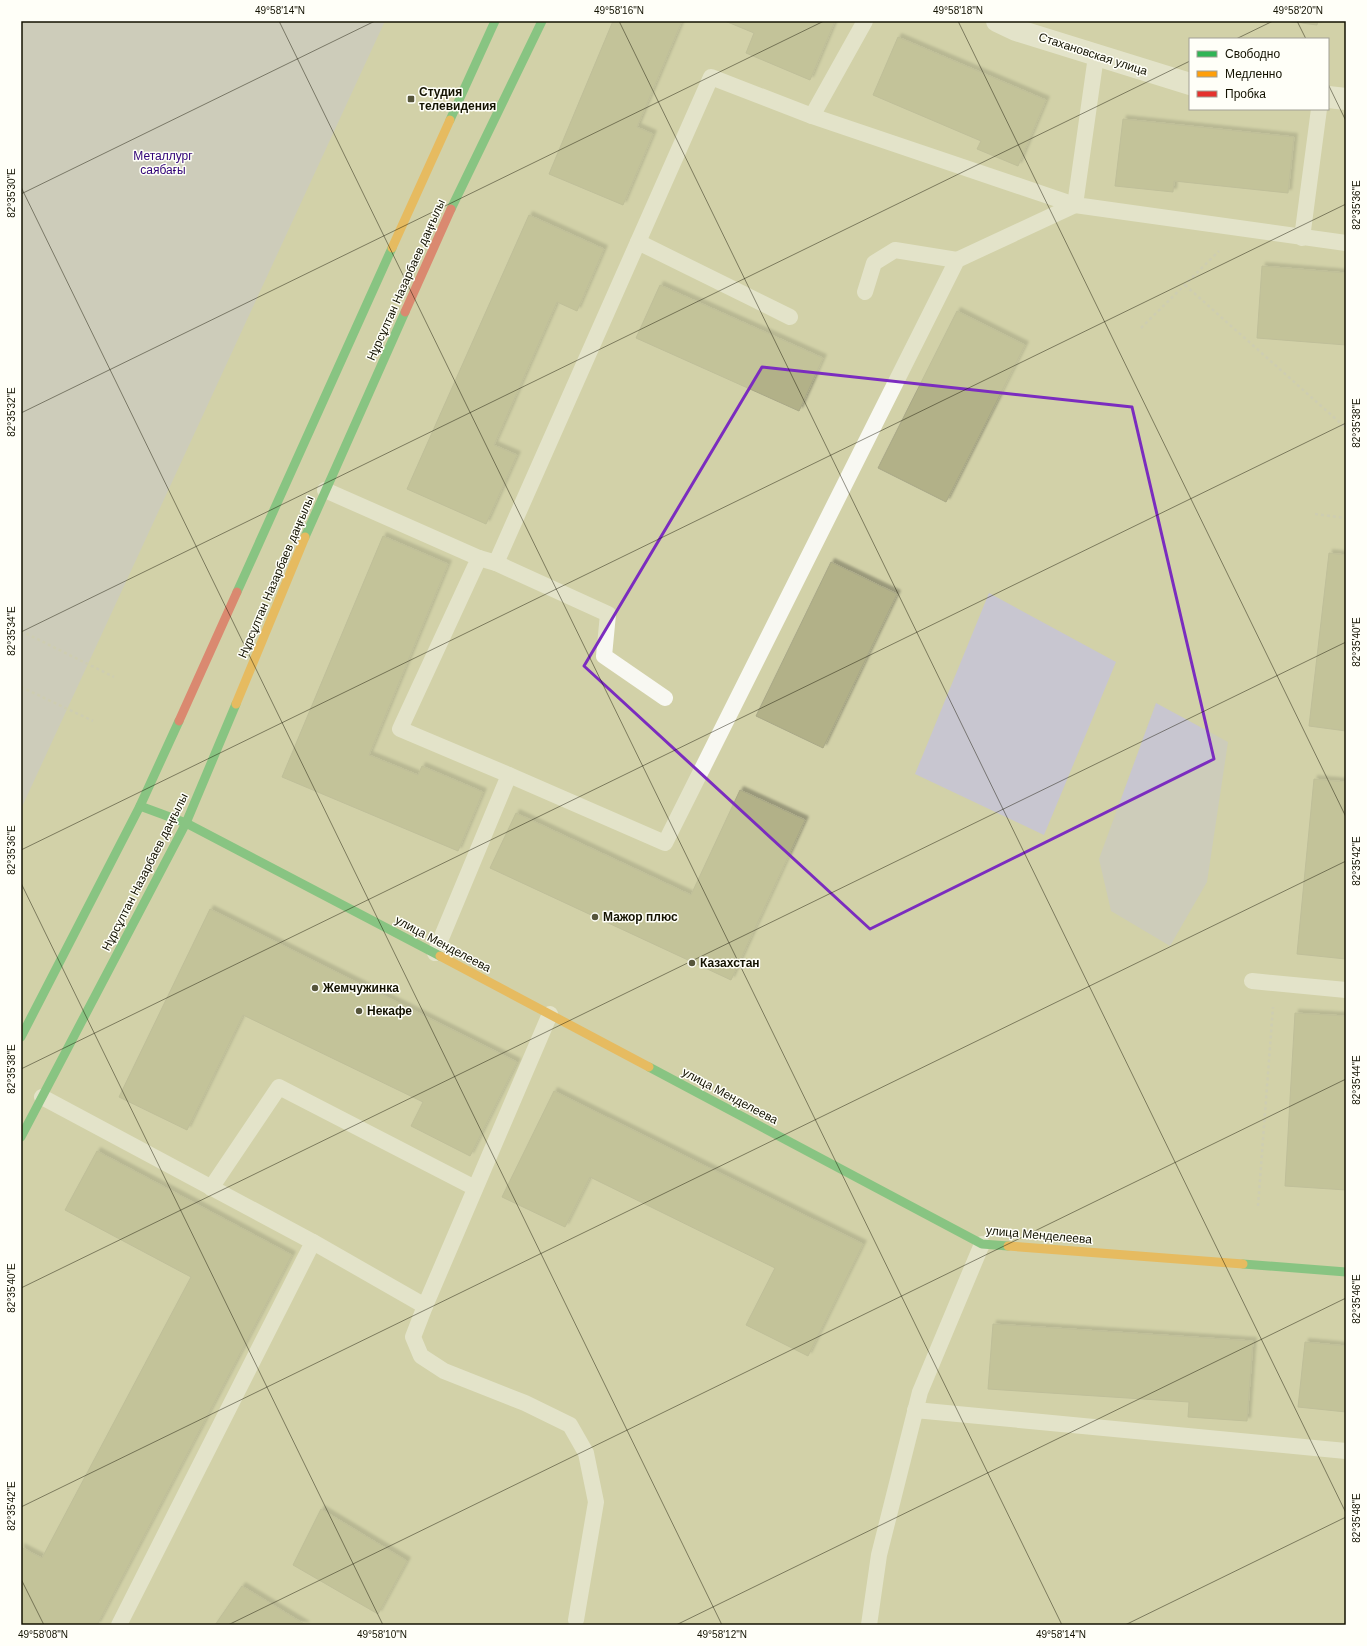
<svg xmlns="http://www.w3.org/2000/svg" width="1367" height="1646" font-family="Arial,sans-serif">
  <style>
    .green { fill: #c8c6d0 }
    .building { fill: #b2b188; stroke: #a9a887; filter: url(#shadow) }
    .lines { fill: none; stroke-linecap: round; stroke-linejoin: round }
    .path { stroke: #cac8bc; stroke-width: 2.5; stroke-dasharray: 3 3; stroke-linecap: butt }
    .lane { stroke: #f8f8f2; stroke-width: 16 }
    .street { stroke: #f8f8f2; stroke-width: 22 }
    .fast { stroke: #30b455; stroke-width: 9 }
    .slow { stroke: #ff9f0a; stroke-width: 9 }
    .jam { stroke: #e5322d; stroke-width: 9 }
    .marked { fill: none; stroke: #7b2cbf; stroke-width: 3; stroke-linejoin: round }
    .ticks { fill: none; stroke: #131200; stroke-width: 1; stroke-opacity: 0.45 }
    .poi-dot { fill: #56553b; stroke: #fffff8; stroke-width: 1.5 }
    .labels { text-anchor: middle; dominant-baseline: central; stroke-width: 3; stroke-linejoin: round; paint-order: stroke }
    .street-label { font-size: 12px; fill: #131200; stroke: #fffff8 }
    .poi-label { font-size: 12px; font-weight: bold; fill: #131200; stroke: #fffff8; text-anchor: start }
    .park-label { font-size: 12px; fill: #2f0176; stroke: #fffff8 }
    .neatline { fill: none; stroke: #131200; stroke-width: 1.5 }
    .ticks-label { font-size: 10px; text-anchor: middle; fill: #131200 }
  </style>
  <defs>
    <filter id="shadow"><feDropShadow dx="3.5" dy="-3.5" stdDeviation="1" flood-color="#0004"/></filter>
  </defs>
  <rect width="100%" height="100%" fill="#d2d1a8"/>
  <g class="green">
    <path d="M 21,21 L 385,21 L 21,809 Z"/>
    <path d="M 989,593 L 1116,662 L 1044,835 L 915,774 Z"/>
    <path d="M 1156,703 L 1228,742 L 1207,882 L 1170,946 L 1111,911 L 1099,859 Z"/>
  </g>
  <g class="building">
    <path d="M 613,21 L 682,21 L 637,127 L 653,134 L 623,205 L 549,174 Z"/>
    <path d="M 725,21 L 835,21 L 810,80 L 746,53 L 754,33 Z"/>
    <path d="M 1286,21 L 1318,21 L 1317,25 Z"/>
    <path d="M 898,37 L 1046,100 L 1018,166 L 977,149 L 981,141 L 873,95 Z"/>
    <path d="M 1123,119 L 1294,137 L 1288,193 L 1174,181 L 1173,192 L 1115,186 Z"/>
    <path d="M 529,215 L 604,249 L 577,311 L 557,302 L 494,445 L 517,455 L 486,524 L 407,489 Z"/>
    <path d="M 1262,266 L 1346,273 L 1346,345 L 1257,338 Z"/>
    <path d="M 660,285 L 823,358 L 799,411 L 636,338 Z"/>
    <path d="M 957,311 L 1025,345 L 946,502 L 878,468 Z"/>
    <path d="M 383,536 L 448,564 L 369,755 L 418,775 L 422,766 L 483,792 L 458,851 L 282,777 Z"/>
    <path d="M 1329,553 L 1346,555 L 1346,731 L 1309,726 Z"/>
    <path d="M 831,562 L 897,594 L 823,748 L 756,716 Z"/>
    <path d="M 1314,779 L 1346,782 L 1346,959 L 1297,954 Z"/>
    <path d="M 740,790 L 805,820 L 731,980 L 490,868 L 516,813 L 691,895 Z"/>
    <path d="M 210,909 L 517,1062 L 470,1156 L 411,1126 L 423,1102 L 243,1015 L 187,1130 L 119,1097 Z"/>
    <path d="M 1295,1013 L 1346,1016 L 1346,1190 L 1285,1186 Z"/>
    <path d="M 554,1091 L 863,1244 L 808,1356 L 746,1325 L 775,1268 L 590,1177 L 565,1227 L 502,1197 Z"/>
    <path d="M 97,1151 L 292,1255 L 97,1625 L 21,1625 L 21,1547 L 42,1558 L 191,1277 L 65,1210 Z"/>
    <path d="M 993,1324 L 1253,1341 L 1247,1421 L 1188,1417 L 1189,1402 L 988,1389 Z"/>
    <path d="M 1305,1342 L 1346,1346 L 1346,1412 L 1298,1407 Z"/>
    <path d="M 321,1509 L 407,1561 L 378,1614 L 293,1565 Z"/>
    <path d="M 242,1586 L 306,1625 L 215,1625 Z"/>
  </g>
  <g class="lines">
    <g class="path">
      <path d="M 1185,285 L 1346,428"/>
      <path d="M 1141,328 L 1219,251"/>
      <path d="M 1315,514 L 1346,518"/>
      <path d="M 21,631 L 114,677"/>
      <path d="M 21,687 L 93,721"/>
      <path d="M 1258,1206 L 1273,1007"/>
    </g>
    <g class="lane">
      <path d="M 1096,56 L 1075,205 L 1346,243"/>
      <path d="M 812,116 L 865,21"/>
      <path d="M 1302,238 L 1319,109"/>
      <path d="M 638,242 L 790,317"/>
      <path d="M 865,292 L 874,263 L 895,250 L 957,260"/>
      <path d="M 325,490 L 479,558 L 400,729 L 509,775 L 435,953"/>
      <path d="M 479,558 L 496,563 L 711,77 L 812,116 L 1075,205 L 957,260 L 665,843 L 509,775"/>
      <path d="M 496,563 L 608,614 L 604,656 L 665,698"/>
      <path d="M 1252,981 L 1346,990"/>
      <path d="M 42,1097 L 313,1242 L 119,1625"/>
      <path d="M 211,1188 L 279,1087 L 475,1188"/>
      <path d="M 313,1242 L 425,1306 L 550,1014"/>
      <path d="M 425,1306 L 413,1337 L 421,1356 L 444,1371 L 525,1403 L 570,1425 L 586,1453 L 596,1502 L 576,1620"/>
      <path d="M 915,1410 L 1346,1451"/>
      <path d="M 869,1625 L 879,1555 L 920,1392 L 982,1244"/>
    </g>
    <g class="street">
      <path d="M 997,21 L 1016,30 L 1190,84"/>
      <path d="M 1328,97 L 1346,99"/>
    </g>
    <g class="fast">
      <path d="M 450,120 L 495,21"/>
      <path d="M 451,209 L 542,21"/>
      <path d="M 305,537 L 405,312"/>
      <path d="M 237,592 L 392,248"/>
      <path d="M 140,806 L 186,823 L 440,956"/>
      <path d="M 21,1037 L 140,806 L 179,721"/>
      <path d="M 649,1067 L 982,1244 L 1008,1246"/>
      <path d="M 21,1137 L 186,823 L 236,704"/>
      <path d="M 1243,1264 L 1346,1272"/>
    </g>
    <g class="slow">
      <path d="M 392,248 L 450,120"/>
      <path d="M 236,704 L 305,537"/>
      <path d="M 440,956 L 649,1067"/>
      <path d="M 1008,1246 L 1243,1264"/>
    </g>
    <g class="jam">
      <path d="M 405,312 L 451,209"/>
      <path d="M 179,721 L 237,592"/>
    </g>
  </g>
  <path d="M0 0H1367V1646H0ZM 762,367 L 1132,407 L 1214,759 L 870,929 L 584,666 Z" fill="#d2d1a8" fill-opacity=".55" fill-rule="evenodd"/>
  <path class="marked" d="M 762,367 L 1132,407 L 1214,759 L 870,929 L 584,666 Z"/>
  <path class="ticks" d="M 279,21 L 1062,1625M 619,21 L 1346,1513M 958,21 L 1346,817M 1297,21 L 1306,39M 1236,39 L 1273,21M 1328,84 L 1346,121M 21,187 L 722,1625M 21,194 L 375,21M 21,413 L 824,21M 21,632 L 1190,61M 21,850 L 1346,204M 21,883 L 383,1625M 21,1069 L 1346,423M 21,1288 L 1346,642M 21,1507 L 1346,861M 21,1579 L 44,1625M 228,1625 L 1346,1079M 676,1625 L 1346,1298M 1125,1625 L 1346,1517"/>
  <g class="poi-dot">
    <rect x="407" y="95" width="8" height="8" rx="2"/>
    <circle cx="595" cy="917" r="4"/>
    <circle cx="692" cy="963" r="4"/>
    <circle cx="315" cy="988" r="4"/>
    <circle cx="359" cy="1011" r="4"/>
  </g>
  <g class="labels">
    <g class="street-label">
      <text transform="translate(1093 54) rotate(18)">Стахановская улица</text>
      <text transform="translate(406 280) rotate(-66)">Нұрсұлтан Назарбаев даңғылы</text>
      <text transform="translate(276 577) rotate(-67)">Нұрсұлтан Назарбаев даңғылы</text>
      <text transform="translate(145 872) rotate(-63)">Нұрсұлтан Назарбаев даңғылы</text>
      <text transform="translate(443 944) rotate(28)">улица Менделеева</text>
      <text transform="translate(730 1096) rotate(28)">улица Менделеева</text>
      <text transform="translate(1039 1235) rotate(5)">улица Менделеева</text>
    </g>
    <g class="poi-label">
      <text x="419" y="92">Студия<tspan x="419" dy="14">телевидения</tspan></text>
      <text x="603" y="917">Мажор плюс</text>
      <text x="700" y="963">Казахстан</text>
      <text x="323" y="988">Жемчужинка</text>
      <text x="367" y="1011">Некафе</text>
    </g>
    <g class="park-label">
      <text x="163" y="156">Металлург<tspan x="163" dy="14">саябағы</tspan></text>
    </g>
  </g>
  <rect width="1367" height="1646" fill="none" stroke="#fffff8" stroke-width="44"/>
  <rect x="1189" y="38" width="140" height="72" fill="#fffff8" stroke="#a1a095"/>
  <rect x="1197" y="51" width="20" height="6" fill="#30b455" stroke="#a1a095"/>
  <text x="1225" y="58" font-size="12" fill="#131200">Свободно</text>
  <rect x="1197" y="71" width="20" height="6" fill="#ff9f0a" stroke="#a1a095"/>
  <text x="1225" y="78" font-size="12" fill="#131200">Медленно</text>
  <rect x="1197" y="91" width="20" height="6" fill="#e5322d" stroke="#a1a095"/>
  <text x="1225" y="98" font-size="12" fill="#131200">Пробка</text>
  <rect x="22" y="22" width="1323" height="1602" class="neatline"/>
  <g class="ticks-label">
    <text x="280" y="14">49°58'14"N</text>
    <text x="619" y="14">49°58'16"N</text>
    <text x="958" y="14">49°58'18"N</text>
    <text x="1298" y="14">49°58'20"N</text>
    <text transform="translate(11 193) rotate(-90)" y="4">82°35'30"E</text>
    <text transform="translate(1356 205) rotate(-90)" y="4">82°35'36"E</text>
    <text transform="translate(11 412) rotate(-90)" y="4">82°35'32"E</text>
    <text transform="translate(1356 423) rotate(-90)" y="4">82°35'38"E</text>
    <text transform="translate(11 631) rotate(-90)" y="4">82°35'34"E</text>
    <text transform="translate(1356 642) rotate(-90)" y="4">82°35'40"E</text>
    <text transform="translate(11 850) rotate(-90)" y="4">82°35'36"E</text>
    <text transform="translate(1356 861) rotate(-90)" y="4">82°35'42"E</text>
    <text transform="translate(11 1069) rotate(-90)" y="4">82°35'38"E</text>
    <text transform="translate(1356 1080) rotate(-90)" y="4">82°35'44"E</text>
    <text transform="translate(11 1288) rotate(-90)" y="4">82°35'40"E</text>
    <text transform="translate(1356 1299) rotate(-90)" y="4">82°35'46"E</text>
    <text transform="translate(11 1506) rotate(-90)" y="4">82°35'42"E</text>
    <text transform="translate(1356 1518) rotate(-90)" y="4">82°35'48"E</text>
    <text x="43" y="1638">49°58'08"N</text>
    <text x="382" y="1638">49°58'10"N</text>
    <text x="722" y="1638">49°58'12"N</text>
    <text x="1061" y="1638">49°58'14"N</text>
  </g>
</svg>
